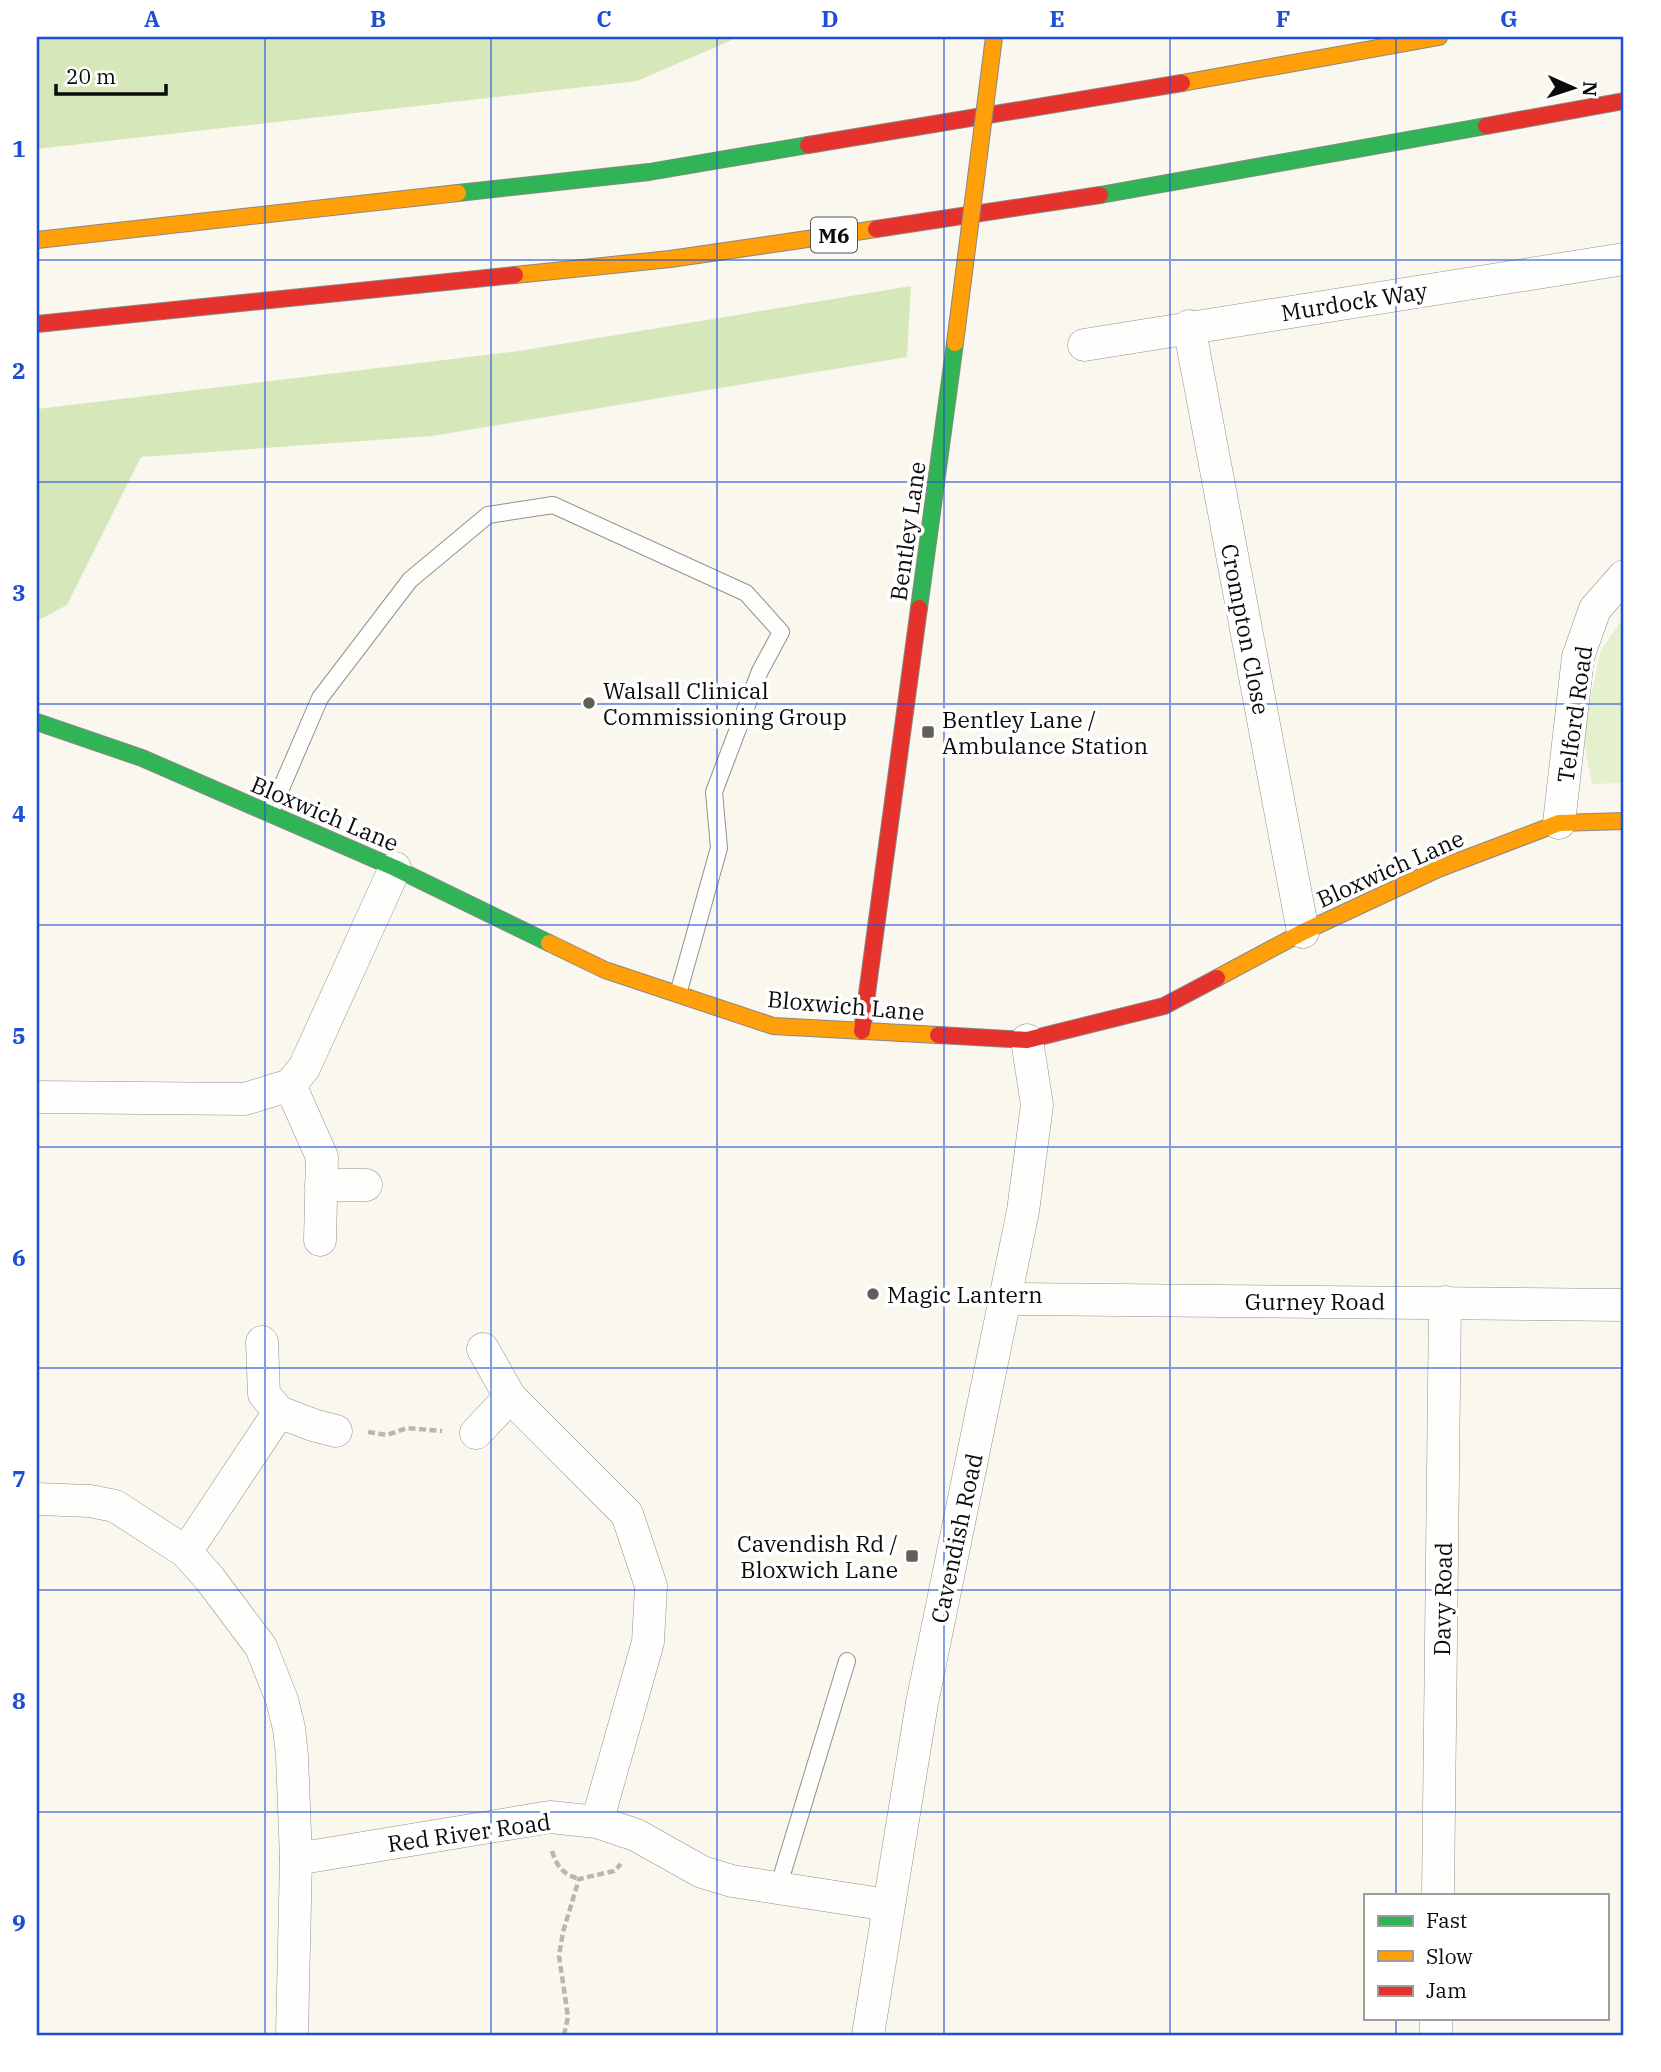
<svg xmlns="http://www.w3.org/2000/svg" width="1661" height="2072" font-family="'IBM Plex Serif',serif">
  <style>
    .green { fill: #e5f0cd }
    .forest { fill: #d6e8ba }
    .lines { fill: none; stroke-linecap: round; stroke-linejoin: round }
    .lane-casing { stroke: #93918d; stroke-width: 18 }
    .street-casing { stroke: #93918d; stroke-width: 33 }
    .fast-casing { stroke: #898884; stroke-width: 18 }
    .slow-casing { stroke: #898884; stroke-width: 18 }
    .jam-casing { stroke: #898884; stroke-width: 18 }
    .path { stroke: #b7b6b5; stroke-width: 4.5; stroke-dasharray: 7 3.5; stroke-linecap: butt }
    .lane { stroke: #fefefc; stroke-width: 16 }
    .street { stroke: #fefefc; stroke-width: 32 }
    .fast { stroke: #30b455; stroke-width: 16 }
    .slow { stroke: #ff9f0a; stroke-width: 16 }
    .jam { stroke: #e5322d; stroke-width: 16 }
    .slow-bridge-casing { stroke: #898884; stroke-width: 18; stroke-linecap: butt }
    .slow-bridge { stroke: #ff9f0a; stroke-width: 16 }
    .grid { fill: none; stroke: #1d4ed8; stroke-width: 2; stroke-opacity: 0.55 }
    .poi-dot { fill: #5f5e5a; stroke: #fff; stroke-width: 2.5 }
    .labels { text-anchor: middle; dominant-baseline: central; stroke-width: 7; stroke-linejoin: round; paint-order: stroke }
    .shield { fill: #fff; stroke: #545454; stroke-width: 2 }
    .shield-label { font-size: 21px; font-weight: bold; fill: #0b0b0b }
    .street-label { font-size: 23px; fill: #0b0b0b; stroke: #fff }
    .poi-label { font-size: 23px; fill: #0b0b0b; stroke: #fff; text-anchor: start }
    .neatline { fill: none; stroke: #1d4ed8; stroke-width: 2.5 }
    .grid-label { font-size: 23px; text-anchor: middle; font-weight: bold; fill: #1d4ed8 }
  </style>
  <rect width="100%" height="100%" fill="#faf7ee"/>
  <path class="green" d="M 1624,617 L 1624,783 L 1592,784 L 1583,735 L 1601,650 Z"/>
  <g class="forest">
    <path d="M 37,37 L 739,37 L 637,81 L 37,149 Z"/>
    <path d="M 911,286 L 907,357 L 432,436 L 141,457 L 67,605 L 37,621 L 37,409 L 519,351 Z"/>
  </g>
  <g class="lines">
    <g class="lane-casing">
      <g id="lane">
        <path d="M 270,814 L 320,698 L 410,580 L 488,515 L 553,505 L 746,593 L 781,632 L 760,671 L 714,792 L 719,848 L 678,994"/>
        <path d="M 778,1888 L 847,1661"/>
      </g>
    </g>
    <g class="street-casing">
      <g id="street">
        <path d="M 1189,326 L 1303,932"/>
        <path d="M 1084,345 L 1624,259"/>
        <path d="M 1559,823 L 1578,657 L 1595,609 L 1624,576"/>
        <path d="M 290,1085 L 322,1157 L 320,1240"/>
        <path d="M 37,1097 L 245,1099 L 290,1085 L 304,1068 L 395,868"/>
        <path d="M 321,1185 L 366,1185"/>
        <path d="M 1006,1299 L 1624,1305"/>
        <path d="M 262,1342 L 264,1394 L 279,1412"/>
        <path d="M 483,1349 L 510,1397 L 627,1514 L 651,1586 L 648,1642 L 597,1822"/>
        <path d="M 476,1433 L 510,1397"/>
        <path d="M 37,1499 L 90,1501 L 115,1506 L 186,1552 L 210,1579 L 261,1647 L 282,1700 L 289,1728 L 292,1756 L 296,1859"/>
        <path d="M 186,1552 L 279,1412 L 313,1425 L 336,1431"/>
        <path d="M 1438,1895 L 1445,1302"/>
        <path d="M 292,2035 L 296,1859 L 550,1817 L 597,1822 L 636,1835 L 702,1872 L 732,1881 L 888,1905"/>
        <path d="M 868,2035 L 922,1703 L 1023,1211 L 1037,1105 L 1027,1040"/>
        <path d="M 1436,2035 L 1436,2018"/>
      </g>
    </g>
    <g class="fast-casing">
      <g id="fast">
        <path d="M 458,193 L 649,172 L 808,145"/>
        <path d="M 1100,195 L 1486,126"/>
        <path d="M 919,608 L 955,343"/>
        <path d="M 37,722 L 142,758 L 395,868 L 549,943"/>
      </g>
    </g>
    <g class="slow-casing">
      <g id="slow">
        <path d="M 1182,83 L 1439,37"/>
        <path d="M 37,240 L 458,193"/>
        <path d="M 515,275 L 670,259 L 876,229"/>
        <path d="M 549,943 L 605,970 L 773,1026 L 938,1035"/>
        <path d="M 1217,978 L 1303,932 L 1438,869 L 1559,823 L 1624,821"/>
      </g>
    </g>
    <g class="jam-casing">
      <g id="jam">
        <path d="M 1486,126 L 1624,101"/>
        <path d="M 808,145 L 1182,83"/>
        <path d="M 876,229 L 1100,195"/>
        <path d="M 37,324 L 515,275"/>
        <path d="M 862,1031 L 919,608"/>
        <path d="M 938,1035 L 1027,1040 L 1164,1006 L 1217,978"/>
      </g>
    </g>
    <g class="path">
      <path d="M 368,1432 L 387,1435 L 407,1428 L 442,1431"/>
      <path d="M 552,1851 C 557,1867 563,1874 579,1879"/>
      <path d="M 564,2035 L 568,2017 L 559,1956 L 563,1932 L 579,1879 L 614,1871 L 621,1864"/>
    </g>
    <use href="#lane" class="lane"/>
    <use href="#street" class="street"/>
    <use href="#fast" class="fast"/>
    <use href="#slow" class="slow"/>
    <use href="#jam" class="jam"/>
    <g class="slow-bridge-casing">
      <path id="slow-bridge" d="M 955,343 L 994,37"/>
    </g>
    <use href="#slow-bridge" class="slow-bridge"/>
  </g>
  <path class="grid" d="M 265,37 L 265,2035M 491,37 L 491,2035M 717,37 L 717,2035M 944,37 L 944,2035M 1170,37 L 1170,2035M 1396,37 L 1396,1895M 37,260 L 1624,260M 37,482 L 1624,482M 37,704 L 1624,704M 37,925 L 1624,925M 37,1147 L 1624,1147M 37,1368 L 1624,1368M 37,1590 L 1624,1590M 37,1812 L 1624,1812M 1396,2018 L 1396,2035"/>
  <g class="poi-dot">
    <circle cx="589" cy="703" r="7"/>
    <rect x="921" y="725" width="14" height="14" rx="3.5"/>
    <circle cx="873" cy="1294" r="7"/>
    <rect x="905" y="1549" width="14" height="14" rx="3.5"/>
  </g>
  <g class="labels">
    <rect class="shield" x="811" y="217.5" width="46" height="35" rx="5"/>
    <g class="shield-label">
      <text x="834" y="235">M6</text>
    </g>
    <g class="street-label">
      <text transform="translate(1354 301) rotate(-9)">Murdock Way</text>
      <text transform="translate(907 531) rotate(-82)">Bentley Lane</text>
      <text transform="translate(1246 629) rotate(79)">Crompton Close</text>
      <text transform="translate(1574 714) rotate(-82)">Telford Road</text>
      <text transform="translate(325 813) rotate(23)">Bloxwich Lane</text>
      <text transform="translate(1390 868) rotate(-24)">Bloxwich Lane</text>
      <text transform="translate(846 1005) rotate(5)">Bloxwich Lane</text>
      <text x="1315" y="1301">Gurney Road</text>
      <text transform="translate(956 1538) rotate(-78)">Cavendish Road</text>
      <text transform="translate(1442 1599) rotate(-89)">Davy Road</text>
      <text transform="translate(469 1832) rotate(-8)">Red River Road</text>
    </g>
    <g class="poi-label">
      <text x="603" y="690">Walsall Clinical<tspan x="603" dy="26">Commissioning Group</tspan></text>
      <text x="942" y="719">Bentley Lane /<tspan x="942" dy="26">Ambulance Station</tspan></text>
      <text x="887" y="1294">Magic Lantern</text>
      <text x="898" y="1543" text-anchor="end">Cavendish Rd /<tspan x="898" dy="26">Bloxwich Lane</tspan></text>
    </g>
  </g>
  <rect width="1661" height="2072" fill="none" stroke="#ffffff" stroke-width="77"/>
  <rect x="1364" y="1894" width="245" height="126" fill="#ffffff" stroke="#9d9d9d" stroke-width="2"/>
  <rect x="1378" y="1916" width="35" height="10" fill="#30b455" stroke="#9d9d9d" stroke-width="2"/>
  <text x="1426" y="1928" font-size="21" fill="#0b0b0b">Fast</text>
  <rect x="1378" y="1951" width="35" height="10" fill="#ff9f0a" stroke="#9d9d9d" stroke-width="2"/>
  <text x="1426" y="1964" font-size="21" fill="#0b0b0b">Slow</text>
  <rect x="1378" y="1986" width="35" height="10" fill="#e5322d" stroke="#9d9d9d" stroke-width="2"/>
  <text x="1426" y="1998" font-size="21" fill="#0b0b0b">Jam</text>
  <g transform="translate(1573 88) rotate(93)" stroke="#ffffff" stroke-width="5" paint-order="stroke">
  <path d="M0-5L12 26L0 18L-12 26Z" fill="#0b0b0b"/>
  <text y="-10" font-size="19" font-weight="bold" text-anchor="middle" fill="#0b0b0b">N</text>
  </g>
  <path d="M56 84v10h110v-10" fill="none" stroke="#0b0b0b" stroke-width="3.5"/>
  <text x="66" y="84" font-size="21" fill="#0b0b0b" stroke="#ffffff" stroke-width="5" paint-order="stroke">20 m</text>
  <rect x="38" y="38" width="1584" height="1996" class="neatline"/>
  <g class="grid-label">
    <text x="152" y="27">A</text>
    <text x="378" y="27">B</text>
    <text x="604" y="27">C</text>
    <text x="830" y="27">D</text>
    <text x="1057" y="27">E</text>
    <text x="1283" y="27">F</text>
    <text x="1509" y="27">G</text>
    <text x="19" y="157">1</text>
    <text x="19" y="379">2</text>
    <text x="19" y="601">3</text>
    <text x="19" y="822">4</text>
    <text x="19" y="1044">5</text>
    <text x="19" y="1266">6</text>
    <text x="19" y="1487">7</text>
    <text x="19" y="1709">8</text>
    <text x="19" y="1931">9</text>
  </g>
</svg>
